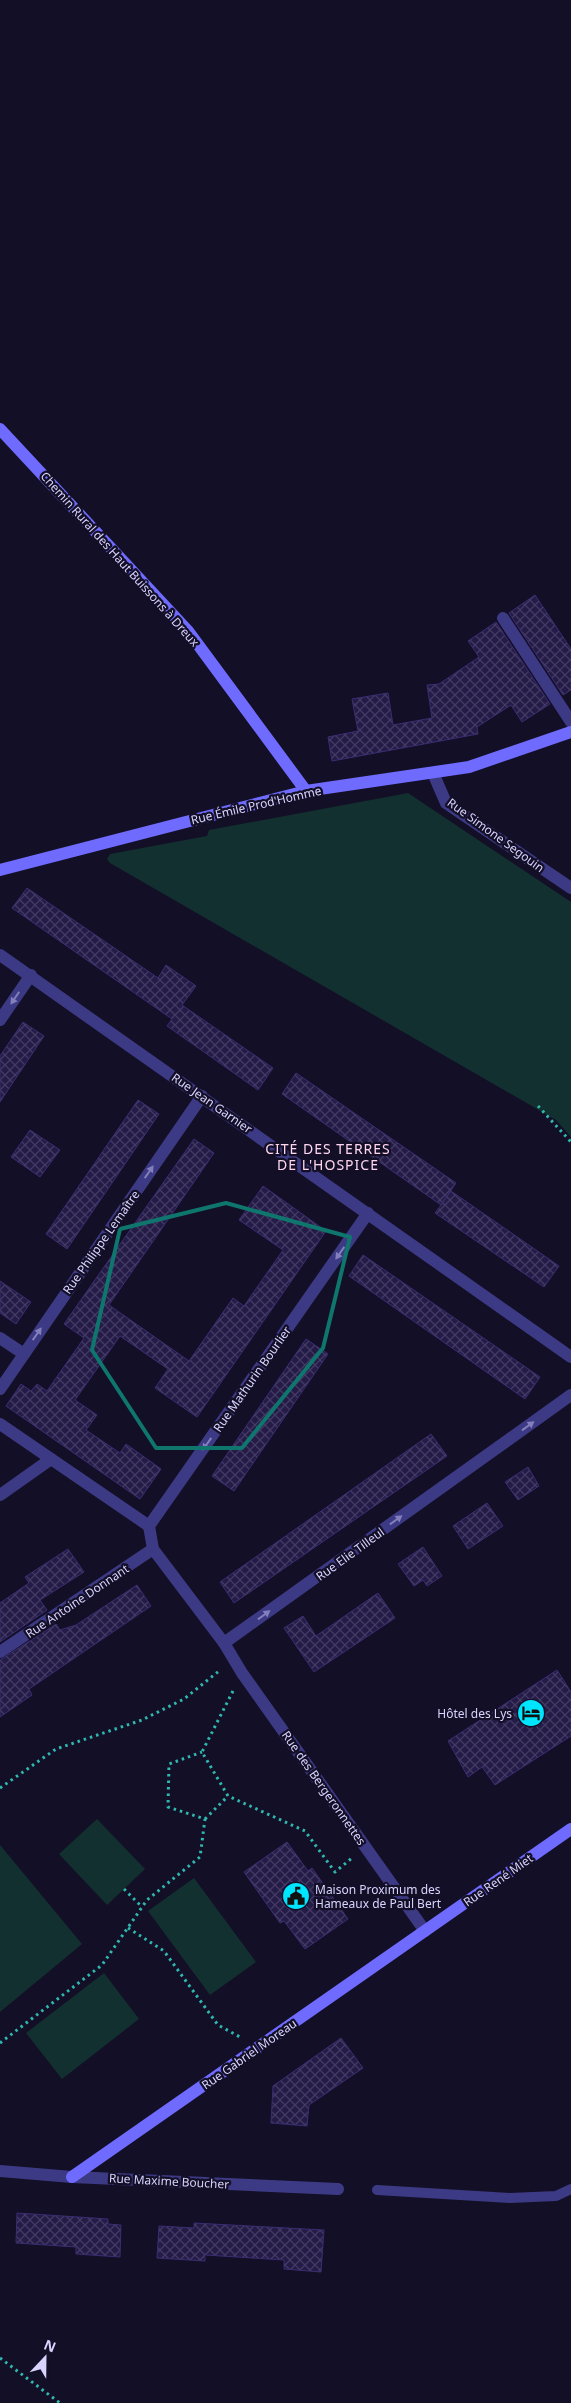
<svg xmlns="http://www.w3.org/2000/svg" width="571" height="2403" font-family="'Noto Sans',sans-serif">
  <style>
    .green { fill: #12302f }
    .building { fill: url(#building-cross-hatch); stroke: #3b2d73 }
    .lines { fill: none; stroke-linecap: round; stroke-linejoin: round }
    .path { stroke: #2fb8b0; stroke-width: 3; stroke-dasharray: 2.5 4; stroke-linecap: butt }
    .lane { stroke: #3d3a85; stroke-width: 10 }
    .street { stroke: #3d3a85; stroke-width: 12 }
    .secondary { stroke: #6f6bff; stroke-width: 12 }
    .oneway { fill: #837fbc }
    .marked { fill: none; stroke: #0f766e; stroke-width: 4; stroke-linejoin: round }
    .labels { text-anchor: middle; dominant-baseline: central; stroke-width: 4.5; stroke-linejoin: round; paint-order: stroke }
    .street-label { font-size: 12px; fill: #d9d4ff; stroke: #130f26 }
    .poi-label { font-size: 12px; fill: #d9d4ff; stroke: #130f26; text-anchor: end }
    .neighbourhood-label { font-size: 14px; letter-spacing: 1px; fill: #ffd6f0; stroke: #130f26 }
  </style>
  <defs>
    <pattern id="building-cross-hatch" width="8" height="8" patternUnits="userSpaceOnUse" patternTransform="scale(1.25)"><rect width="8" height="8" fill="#241b47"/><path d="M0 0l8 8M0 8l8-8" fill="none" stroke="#433b63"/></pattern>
  </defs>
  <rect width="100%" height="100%" fill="#130f26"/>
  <g class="green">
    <path d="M 408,793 L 571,902 L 571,1137 L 556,1120 L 110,863 L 107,859 L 110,854 L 207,836 L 209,830 Z"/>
    <path d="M 97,1819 L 145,1869 L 107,1905 L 59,1854 Z"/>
    <path d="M 0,1845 L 82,1944 L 0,2012 Z"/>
    <path d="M 194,1878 L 256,1962 L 210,1995 L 148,1911 Z"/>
    <path d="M 104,1973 L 139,2019 L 62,2079 L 26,2033 Z"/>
  </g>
  <g class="building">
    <path d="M 535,595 L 571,649 L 571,690 L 563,695 L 509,613 Z"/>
    <path d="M 496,622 L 550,704 L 522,722 L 511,705 L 477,727 L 478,734 L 332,761 L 328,737 L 358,731 L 352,699 L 388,693 L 393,725 L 432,718 L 427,685 L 439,684 L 479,657 L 468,641 Z"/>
    <path d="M 27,888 L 158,978 L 166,965 L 196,986 L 182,1005 L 273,1068 L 258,1090 L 167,1026 L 172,1019 L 12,908 Z"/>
    <path d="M 23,1022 L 44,1036 L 0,1102 L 0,1056 Z"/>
    <path d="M 296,1073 L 456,1183 L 441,1205 L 451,1191 L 559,1266 L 544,1287 L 435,1213 L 441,1205 L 282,1094 Z"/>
    <path d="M 138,1100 L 159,1114 L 67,1249 L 46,1234 Z"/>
    <path d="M 30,1130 L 60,1150 L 40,1177 L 11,1157 Z"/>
    <path d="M 194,1139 L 214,1153 L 109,1305 L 189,1361 L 233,1298 L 244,1306 L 283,1250 L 239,1220 L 263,1186 L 326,1231 L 197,1417 L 155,1388 L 168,1369 L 120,1336 L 75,1400 L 97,1415 L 86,1430 L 120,1453 L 126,1444 L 161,1469 L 140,1499 L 6,1406 L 21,1384 L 31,1391 L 37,1384 L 47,1391 L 84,1338 L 64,1324 Z"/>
    <path d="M 363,1255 L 540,1377 L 525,1399 L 349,1276 Z"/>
    <path d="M 0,1281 L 31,1302 L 16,1324 L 0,1313 Z"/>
    <path d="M 306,1339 L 328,1354 L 234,1491 L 212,1476 Z"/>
    <path d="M 431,1434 L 447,1456 L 234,1603 L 220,1582 Z"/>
    <path d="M 528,1467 L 539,1486 L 518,1500 L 505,1482 Z"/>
    <path d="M 487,1503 L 503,1526 L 468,1549 L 453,1526 Z"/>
    <path d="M 423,1547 L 442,1576 L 427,1586 L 423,1580 L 414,1586 L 398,1564 Z"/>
    <path d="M 68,1549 L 84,1572 L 40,1600 L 47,1610 L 0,1642 L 0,1603 L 29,1583 L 25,1577 Z"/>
    <path d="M 137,1585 L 151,1606 L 29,1689 L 32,1695 L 0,1717 L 0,1660 L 56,1624 L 60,1630 L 76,1625 Z"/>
    <path d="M 378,1593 L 395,1618 L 314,1672 L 284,1628 L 303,1616 L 316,1636 Z"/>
    <path d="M 557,1670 L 571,1692 L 571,1736 L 495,1785 L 482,1767 L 468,1777 L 448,1741 Z"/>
    <path d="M 287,1842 L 308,1871 L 312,1868 L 348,1919 L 305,1949 L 284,1921 L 280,1923 L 244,1872 Z"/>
    <path d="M 341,2038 L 363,2068 L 309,2105 L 307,2126 L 271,2123 L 273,2086 Z"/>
    <path d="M 17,2213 L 108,2219 L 108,2224 L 121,2225 L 120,2257 L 76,2254 L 76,2247 L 16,2243 Z"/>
    <path d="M 194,2223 L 324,2230 L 321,2272 L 284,2269 L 284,2260 L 205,2255 L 205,2261 L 157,2258 L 159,2226 L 194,2228 Z"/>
  </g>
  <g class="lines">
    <g class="path">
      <path d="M 538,1106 L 571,1142"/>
      <path d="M 233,1691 L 202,1752 L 228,1796 L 305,1831 L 335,1872 L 352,1858"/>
      <path d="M 0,1788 L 56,1749 L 142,1720 L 184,1699 L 219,1671"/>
      <path d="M 205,1819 L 228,1796"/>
      <path d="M 124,1889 L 142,1907"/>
      <path d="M 128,1928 L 164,1951 L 218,2025 L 240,2037"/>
      <path d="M 0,2043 L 102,1965 L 147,1900 L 200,1857 L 205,1819 L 168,1807 L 169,1764 L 202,1752"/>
      <path d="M 0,2358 L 60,2403"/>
    </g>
    <path class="lane" d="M 377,2190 L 510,2198 L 556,2196 L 571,2189"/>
    <g class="street">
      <path d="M 503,618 L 571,722"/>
      <path d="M 433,773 L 446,803 L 571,888"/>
      <path d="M 0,955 L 571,1357"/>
      <path d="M 0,1020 L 31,975"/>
      <path d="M 368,1213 L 149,1526 L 153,1549 L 224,1643 L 242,1673 L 425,1931"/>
      <path d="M 0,1338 L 24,1354"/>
      <path d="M 0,1389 L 202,1096"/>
      <path d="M 0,1424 L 149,1526"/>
      <path d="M 0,1495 L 51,1459"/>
      <path d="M 224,1643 L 571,1395"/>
      <path d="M 0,1652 L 153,1549"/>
      <path d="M 0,2171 L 72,2177 L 338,2189"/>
    </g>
    <g class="secondary">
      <path d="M 0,429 L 188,631 L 306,791"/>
      <path d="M 0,870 L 306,791 L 469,767 L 571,732"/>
      <path d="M 72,2177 L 571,1829"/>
    </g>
  </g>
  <defs><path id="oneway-solid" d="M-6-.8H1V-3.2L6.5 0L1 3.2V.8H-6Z" transform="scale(1.25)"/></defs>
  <g class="oneway">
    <use href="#oneway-solid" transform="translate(15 998) rotate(124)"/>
    <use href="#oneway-solid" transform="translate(149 1172) rotate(-55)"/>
    <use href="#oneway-solid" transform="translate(340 1253) rotate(125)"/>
    <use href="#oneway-solid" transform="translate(37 1334) rotate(-55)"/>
    <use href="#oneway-solid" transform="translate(528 1426) rotate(-36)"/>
    <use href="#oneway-solid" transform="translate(207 1444) rotate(125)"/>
    <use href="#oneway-solid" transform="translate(396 1520) rotate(-36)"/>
    <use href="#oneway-solid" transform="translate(264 1615) rotate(-36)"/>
  </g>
  <path class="marked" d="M 226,1203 L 350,1237 L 323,1348 L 242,1448 L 156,1448 L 92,1350 L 120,1229 Z"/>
  <defs>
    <g id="hotel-disc" transform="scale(1.4375)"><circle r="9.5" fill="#00e5ff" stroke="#130f26"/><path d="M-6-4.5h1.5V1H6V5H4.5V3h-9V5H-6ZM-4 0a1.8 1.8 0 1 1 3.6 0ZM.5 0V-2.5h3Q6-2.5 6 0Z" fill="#111"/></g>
    <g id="civic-disc" transform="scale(1.4375)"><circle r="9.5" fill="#00e5ff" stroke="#130f26"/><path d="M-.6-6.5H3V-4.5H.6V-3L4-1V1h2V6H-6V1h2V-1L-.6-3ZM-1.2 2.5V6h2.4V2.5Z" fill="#111"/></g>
  </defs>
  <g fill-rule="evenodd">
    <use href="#hotel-disc" x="531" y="1713"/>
    <use href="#civic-disc" x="296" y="1896"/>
  </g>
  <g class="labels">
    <g class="street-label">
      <text transform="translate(120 559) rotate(48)">Chemin Rural des Haut Buissons à Dreux</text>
      <text transform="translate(256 805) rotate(-13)">Rue Émile Prod'Homme</text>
      <text transform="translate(496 835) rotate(36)">Rue Simone Segouin</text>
      <text transform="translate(212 1103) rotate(35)">Rue Jean Garnier</text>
      <text transform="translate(101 1242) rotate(-55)">Rue Philippe Lemaître</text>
      <text transform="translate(252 1379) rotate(-55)">Rue Mathurin Bourlier</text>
      <text transform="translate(350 1554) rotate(-36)">Rue Elie Tilleul</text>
      <text transform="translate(77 1601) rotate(-34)">Rue Antoine Donnant</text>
      <text transform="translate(324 1788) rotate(55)">Rue des Bergeronnettes</text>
      <text transform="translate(498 1880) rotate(-35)">Rue René Miet</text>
      <text transform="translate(249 2054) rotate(-35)">Rue Gabriel Moreau</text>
      <text transform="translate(169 2181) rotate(3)">Rue Maxime Boucher</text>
    </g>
    <g class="poi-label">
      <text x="512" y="1713">Hôtel des Lys</text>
      <text x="315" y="1889" text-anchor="start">Maison Proximum des<tspan x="315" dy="14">Hameaux de Paul Bert</tspan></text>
    </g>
    <g class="neighbourhood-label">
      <text x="328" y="1148">CITÉ DES TERRES<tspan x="328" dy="16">DE L'HOSPICE</tspan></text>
    </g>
  </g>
  <g transform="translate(45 2358) rotate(22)" stroke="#130f26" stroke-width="4" paint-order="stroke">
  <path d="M0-4L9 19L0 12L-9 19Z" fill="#d9d4ff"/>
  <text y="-8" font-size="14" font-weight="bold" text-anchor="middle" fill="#d9d4ff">N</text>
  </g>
</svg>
